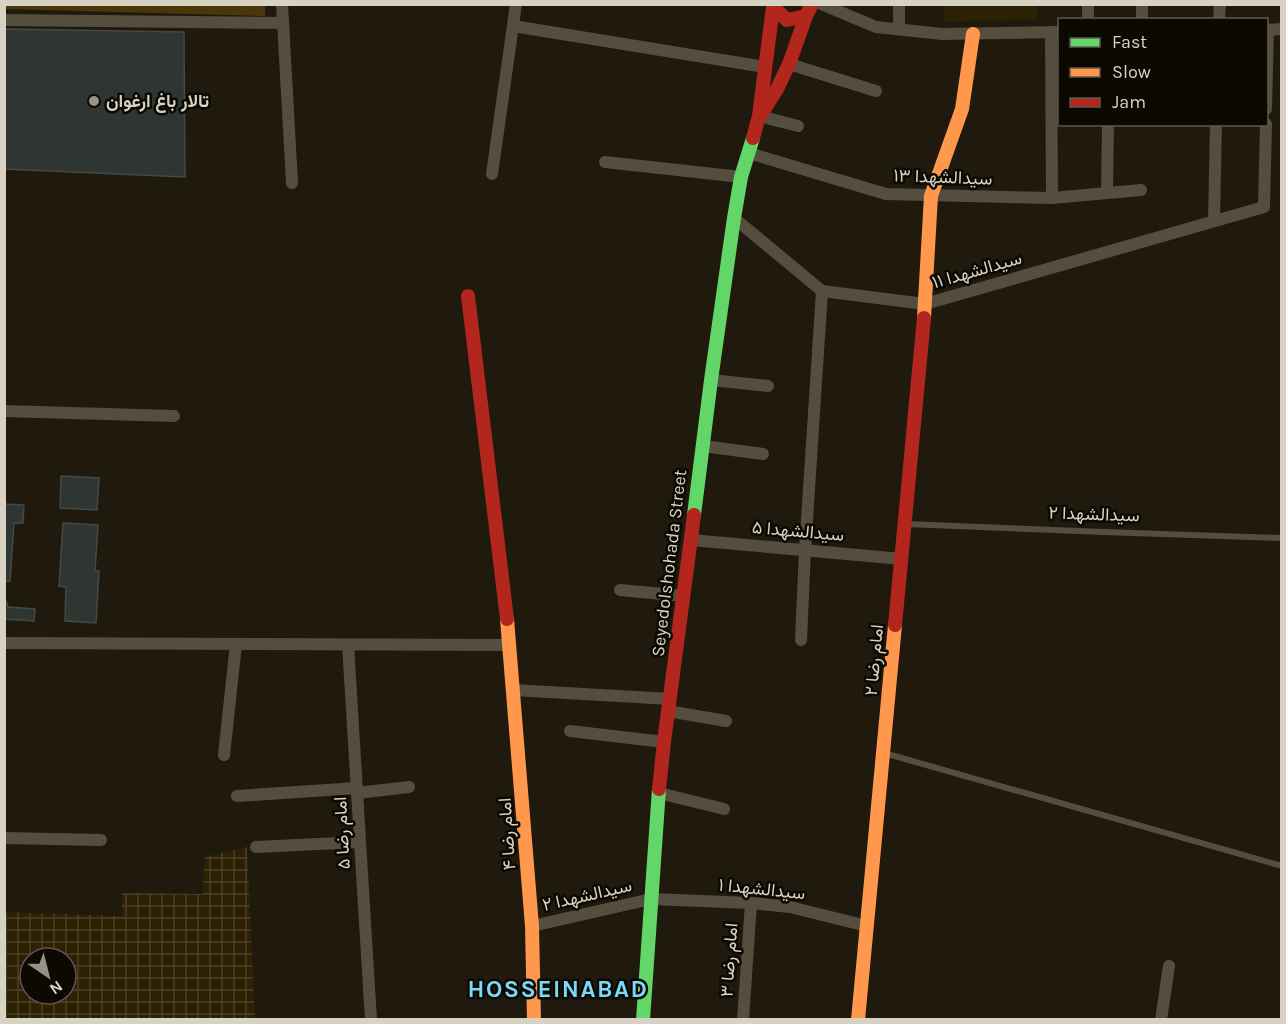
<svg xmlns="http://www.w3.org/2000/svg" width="1286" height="1024" font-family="Karla,Vazirmatn,sans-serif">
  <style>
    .built { fill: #2d2103 }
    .industrial { fill: url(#industrial-grid); fill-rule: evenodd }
    .green { fill: #493709 }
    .building { fill: #2f3532; stroke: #464944; stroke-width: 1.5 }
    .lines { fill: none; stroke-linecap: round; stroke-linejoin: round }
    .lane { stroke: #554e3e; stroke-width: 6 }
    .street { stroke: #554e3e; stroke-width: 12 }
    .fast { stroke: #63d668; stroke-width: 14 }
    .slow { stroke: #ff974d; stroke-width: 14 }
    .jam { stroke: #b3261e; stroke-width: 14 }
    .poi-dot { fill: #979283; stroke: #0c0802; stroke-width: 2 }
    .labels { text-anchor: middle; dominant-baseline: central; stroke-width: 5; stroke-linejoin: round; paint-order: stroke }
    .poi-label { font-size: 18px; font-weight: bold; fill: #d8d2c3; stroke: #0c0802; text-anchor: start }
    .street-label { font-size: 18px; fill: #d8d2c3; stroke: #0c0802 }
    .district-label { font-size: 24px; font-weight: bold; letter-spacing: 1.5px; fill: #78daf6; stroke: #0c0802 }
  </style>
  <defs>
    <pattern id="industrial-grid" width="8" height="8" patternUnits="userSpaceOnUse" patternTransform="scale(1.5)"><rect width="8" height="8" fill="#2d2103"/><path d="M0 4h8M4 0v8" fill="none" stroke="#4b4026"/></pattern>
  </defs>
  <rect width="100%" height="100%" fill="#1f1a0d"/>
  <path class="built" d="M 944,5 L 1037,5 L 1037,19 L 943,22 Z"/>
  <path class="industrial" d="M 247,847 L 255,1019 L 5,1019 L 5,912 L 122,916 L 122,893 L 202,894 L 205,857 ZM 30,958 L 66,958 L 66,994 L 30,994 Z"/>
  <path class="green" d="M 5,4 L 265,4 L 265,16 L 5,9 Z"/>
  <g class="building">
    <path d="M 4,29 L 184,32 L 185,177 L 4,169 Z"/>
    <path d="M 61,476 L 99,478 L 97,510 L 60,508 Z"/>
    <path d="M 4,504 L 24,505 L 23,523 L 14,523 L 10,581 L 4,581 Z"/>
    <path d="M 63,523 L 98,525 L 95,571 L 99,571 L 96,623 L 65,621 L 66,587 L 59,586 Z"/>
    <path d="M 4,600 L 6,601 L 8,607 L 35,609 L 34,621 L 4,619 Z"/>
  </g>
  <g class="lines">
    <g class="lane">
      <path d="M 906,524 L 1104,532 L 1282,538"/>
      <path d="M 884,753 L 1282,866"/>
    </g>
    <g class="street">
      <path d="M 282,4 L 292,183"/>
      <path d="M 821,4 L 876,27 L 942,34 L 1060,32"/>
      <path d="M 1088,4 L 1088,20"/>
      <path d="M 1142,4 L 1142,20"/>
      <path d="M 4,20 L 283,23"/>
      <path d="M 1219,20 L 1220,4"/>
      <path d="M 513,26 L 765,67"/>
      <path d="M 899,29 L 899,4"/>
      <path d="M 1266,30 L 1282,29"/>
      <path d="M 1051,32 L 1052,198"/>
      <path d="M 789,64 L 876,91"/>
      <path d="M 1266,109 L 1268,30"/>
      <path d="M 759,116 L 798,126"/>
      <path d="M 749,153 L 886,194 L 1052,198 L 1141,190"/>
      <path d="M 605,162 L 741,177"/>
      <path d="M 492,174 L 516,4"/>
      <path d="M 1107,193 L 1108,124"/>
      <path d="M 734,218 L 822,291 L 925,304 L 1264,207 L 1266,124"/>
      <path d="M 1214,220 L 1216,124"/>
      <path d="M 711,380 L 768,386"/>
      <path d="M 4,411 L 174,416"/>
      <path d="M 703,446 L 763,454"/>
      <path d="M 691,540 L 902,559"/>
      <path d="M 620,590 L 684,596"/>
      <path d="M 801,640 L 805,550 L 822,291"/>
      <path d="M 4,643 L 510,645"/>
      <path d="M 348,645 L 371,1020"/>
      <path d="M 514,690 L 670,699"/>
      <path d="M 668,711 L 726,721"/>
      <path d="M 570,731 L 664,742"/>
      <path d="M 224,755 L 236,644"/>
      <path d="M 357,793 L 409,787"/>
      <path d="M 659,793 L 724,809"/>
      <path d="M 237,796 L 357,788"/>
      <path d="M 4,838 L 101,840"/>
      <path d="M 256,847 L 360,842"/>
      <path d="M 532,926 L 651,899 L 751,903 L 790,907 L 867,926"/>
      <path d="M 743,1020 L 751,903"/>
      <path d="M 1161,1020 L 1169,966"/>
    </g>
    <g class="fast">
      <path d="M 694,515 L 711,380 L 734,218 L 741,177 L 753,138"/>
      <path d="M 643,1020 L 659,789"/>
    </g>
    <g class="slow">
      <path d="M 924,318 L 931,196 L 962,109 L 973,34"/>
      <path d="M 507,619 L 532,926 L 534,1020"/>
      <path d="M 858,1020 L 895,625"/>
    </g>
    <g class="jam">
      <path d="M 774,4 L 773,7 L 787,20 L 806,16 L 812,4"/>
      <path d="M 762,113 L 777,89 L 789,64 L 806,16"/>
      <path d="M 753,138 L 759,116 L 773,7"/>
      <path d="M 468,296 L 507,619"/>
      <path d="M 895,625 L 924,318"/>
      <path d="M 659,789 L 664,742 L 694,515"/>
    </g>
  </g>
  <circle class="poi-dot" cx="94" cy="101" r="6"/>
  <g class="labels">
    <g class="poi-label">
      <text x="106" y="101">تالار باغ ارغوان</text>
    </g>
    <g class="street-label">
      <text transform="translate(943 177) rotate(2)">سیدالشهدا ۱۳</text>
      <text transform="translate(977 270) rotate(-16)">سیدالشهدا ۱۱</text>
      <text transform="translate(1094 514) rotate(2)">سیدالشهدا ۲</text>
      <text transform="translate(798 531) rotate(5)">سیدالشهدا ۵</text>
      <text transform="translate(669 563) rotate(-83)">Seyedolshohada Street</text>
      <text transform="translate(874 660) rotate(-85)">امام رضا ۲</text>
      <text transform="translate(342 833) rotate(-93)">امام رضا ۵</text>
      <text transform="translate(507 834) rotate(-94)">امام رضا ۴</text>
      <text transform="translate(762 889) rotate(6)">سیدالشهدا ۱</text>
      <text transform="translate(587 895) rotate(-13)">سیدالشهدا ۲</text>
      <text transform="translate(729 960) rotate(-86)">امام رضا ۳</text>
    </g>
    <g class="district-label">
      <text x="558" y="989">HOSSEINABAD</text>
    </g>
  </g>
  <rect width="1286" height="1024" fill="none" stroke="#d8d2c3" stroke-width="12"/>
  <rect x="1058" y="18" width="210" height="108" fill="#0c0802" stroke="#5e594f" stroke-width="1.5"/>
  <rect x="1070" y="38" width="30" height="9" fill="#63d668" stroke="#5e594f" stroke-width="1.5"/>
  <text x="1112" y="48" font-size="18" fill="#d8d2c3">Fast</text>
  <rect x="1070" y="68" width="30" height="9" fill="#ff974d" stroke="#5e594f" stroke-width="1.5"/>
  <text x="1112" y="78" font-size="18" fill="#d8d2c3">Slow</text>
  <rect x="1070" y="98" width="30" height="9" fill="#b3261e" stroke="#5e594f" stroke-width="1.5"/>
  <text x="1112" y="108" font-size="18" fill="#d8d2c3">Jam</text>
  <g transform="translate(48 976) rotate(145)"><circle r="28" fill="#0c0802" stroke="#5e594f" stroke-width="1.5"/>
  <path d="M0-4.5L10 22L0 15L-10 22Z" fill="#979283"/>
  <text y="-9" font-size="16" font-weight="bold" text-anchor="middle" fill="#d8d2c3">N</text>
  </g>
</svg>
